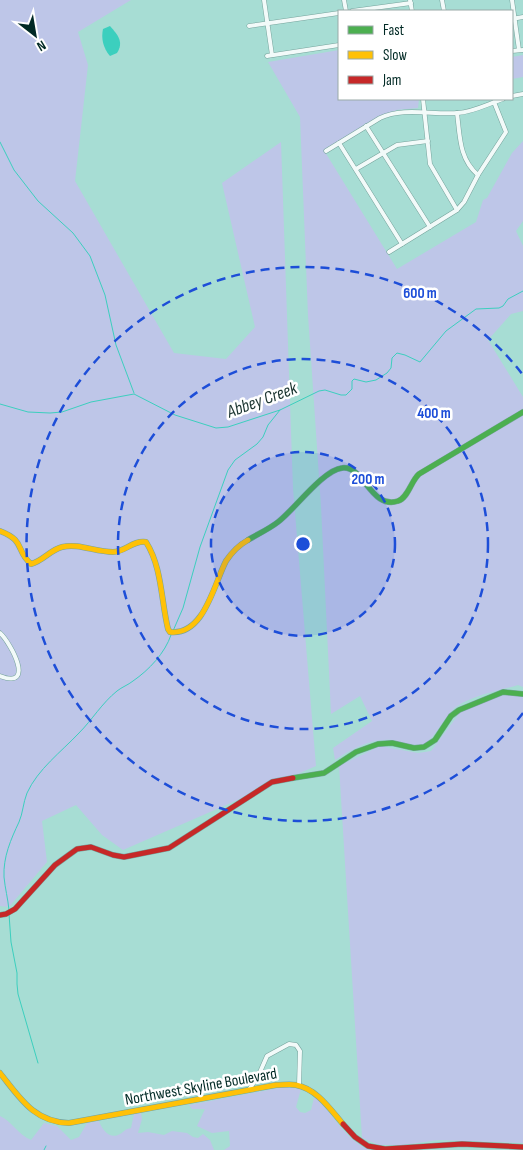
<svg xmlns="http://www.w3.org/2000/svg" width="523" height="1150" font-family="'Sofia Sans Condensed',sans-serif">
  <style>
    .green { fill: #bec6e8 }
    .water { fill: #3ccfbe }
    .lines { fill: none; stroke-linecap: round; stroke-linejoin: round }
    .stream { stroke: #3ccfbe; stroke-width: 1 }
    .street-casing { stroke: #76a39c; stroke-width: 5 }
    .fast-casing { stroke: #76a39c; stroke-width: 6 }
    .slow-casing { stroke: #76a39c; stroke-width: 6 }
    .jam-casing { stroke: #76a39c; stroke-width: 6 }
    .street { stroke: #f2faf9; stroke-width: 4 }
    .fast { stroke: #4caf50; stroke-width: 5 }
    .slow { stroke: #ffc107; stroke-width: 5 }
    .jam { stroke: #c62828; stroke-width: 5 }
    .ring { fill: none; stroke: #1d4ed8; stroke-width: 2.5; stroke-dasharray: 9 6 }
    .labels { text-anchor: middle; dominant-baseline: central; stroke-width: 5; stroke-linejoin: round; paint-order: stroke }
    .street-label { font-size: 16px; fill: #002924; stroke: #fff }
    .water-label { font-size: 18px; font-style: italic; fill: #1c3531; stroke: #fff }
    .centre { fill: #1d4ed8; stroke: #fff; stroke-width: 2.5 }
    .ring-label { font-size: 15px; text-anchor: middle; font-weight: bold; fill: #1d4ed8; stroke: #fff; stroke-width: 5; stroke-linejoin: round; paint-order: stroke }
  </style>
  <rect width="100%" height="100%" fill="#a7ddd4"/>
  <g class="green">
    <path d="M 0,0 L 131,0 L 78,32 L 88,65 L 75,181 L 174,353 L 226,359 L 255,327 L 222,183 L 281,142 L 293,489 L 316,766 L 123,850 L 102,835 L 76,805 L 42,821 L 47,862 L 9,907 L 0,906 Z"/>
    <path d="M 339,50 L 339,99 L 419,99 L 418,108 L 396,110 L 396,114 L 386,116 L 325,152 L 397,269 L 476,222 L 483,200 L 487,198 L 512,153 L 523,141 L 523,221 L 516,231 L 523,246 L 523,311 L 511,314 L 488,340 L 523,397 L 523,687 L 518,685 C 498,691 473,695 456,707 C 444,716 434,741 423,744 C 413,747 402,741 392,740 C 372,738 352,749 335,760 L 333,748 L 372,721 L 360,696 L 331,714 L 321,506 L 308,315 L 300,117 L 268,62 Z"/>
    <path d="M 523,55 L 523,77 L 512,79 L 512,57 Z"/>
    <path d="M 509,695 L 523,697 L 523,1143 L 439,1140 L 403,1145 L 379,1145 L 362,1138 L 339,766 L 380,746 L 418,753 L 431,751 L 461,711 L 497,696 Z"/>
    <path d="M 284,1087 L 301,1089 L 296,1107 L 300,1112 L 305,1113 L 311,1110 L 314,1098 L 316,1098 C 334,1115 346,1141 370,1150 L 224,1150 L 230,1146 L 229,1131 L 212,1133 L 197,1126 L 205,1109 L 192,1109 L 189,1105 Z"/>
    <path d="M 141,1113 L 142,1119 L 138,1133 L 148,1132 L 164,1135 L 172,1131 L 187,1133 L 193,1137 L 198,1138 L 203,1134 L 210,1140 L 214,1150 L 0,1150 L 0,1116 C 13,1122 17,1134 31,1140 L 44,1123 L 57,1126 L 71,1140 L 79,1137 L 87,1123 L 99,1121 C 102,1130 110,1140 120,1134 C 125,1131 125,1129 131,1128 L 134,1114 Z"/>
  </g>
  <path class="water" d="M 110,26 C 118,35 124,42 117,53 L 110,56 C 103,48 101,38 103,29 Z"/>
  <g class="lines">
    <g class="stream">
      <path d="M 0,142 L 14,170 L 38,201 L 73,233 L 90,256 L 105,295 L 116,345 L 134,393"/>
      <path d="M 0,404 L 28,412 L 50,413 L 62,412 L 91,402 L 134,394 L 175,415 L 216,428 L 228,427 L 280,410 L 319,391 L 325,390 L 341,395 L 346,395 L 352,389 L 352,381 L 354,379 L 366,382 L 376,380 L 387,373 L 391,368 L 392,358 L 397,353 L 405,355 L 420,362 L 446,331 L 476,309 L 499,308 L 503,306 L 508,299 L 523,291"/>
      <path d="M 173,631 L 183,608 L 200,547 L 228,470 L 235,460 L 257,444 L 263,437 L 268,425 L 280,410"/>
      <path d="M 9,910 C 8,899 5,888 4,877 C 3,857 11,839 19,822 C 23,813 23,803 27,793 C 38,769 61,752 79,733 C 92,720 102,703 117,691 C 122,687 128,685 133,681 C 149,670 165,653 171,635"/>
      <path d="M 9,914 L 11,942 L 17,973 L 17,984 L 18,994 L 38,1063"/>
      <path d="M 44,1150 L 46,1146"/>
    </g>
    <g class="street-casing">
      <g id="street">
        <path d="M 264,0 L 272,55"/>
        <path d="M 344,0 L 346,11"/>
        <path d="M 410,0 L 412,11"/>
        <path d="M 442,0 L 444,11"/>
        <path d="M 512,0 L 519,50"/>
        <path d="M 352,11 L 411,3"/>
        <path d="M 512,19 L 523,17"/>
        <path d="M 249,26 L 339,13"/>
        <path d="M 512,51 L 523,50"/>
        <path d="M 267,56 L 339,45"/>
        <path d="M 512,96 L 523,94"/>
        <path d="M 423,99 L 430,164 L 457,210"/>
        <path d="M 457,113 C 460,136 459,159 478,175"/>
        <path d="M 366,126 L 430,227"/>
        <path d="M 339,143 L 402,244"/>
        <path d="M 326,151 L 380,118 C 403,107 432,115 458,113 C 473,112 488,104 503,99"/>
        <path d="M 356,169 L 397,145 L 428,141"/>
        <path d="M 389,252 L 457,210 L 464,202 L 478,175 L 506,132 L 494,102"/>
        <path d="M 0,633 C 11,643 36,690 0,676"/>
        <path d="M 249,1090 L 260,1072 L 267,1056 L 289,1044 L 296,1045 L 300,1051 L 299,1085"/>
      </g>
    </g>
    <g class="fast-casing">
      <g id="fast">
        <path d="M 248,540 C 258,534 269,529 278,522 C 294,510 323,470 342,468 C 364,465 371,510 398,501 C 408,498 411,481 419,474 L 523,412"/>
        <path d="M 293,778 L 324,773 L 356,752 L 378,744 L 392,743 L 414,748 L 424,747 L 435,740 L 451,716 L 459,710 L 503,692 L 523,694"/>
      </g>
    </g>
    <g class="slow-casing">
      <g id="slow">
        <path d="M 0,531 C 26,541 15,550 31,564 C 43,561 50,550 62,547 C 79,543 95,552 113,552 C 125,552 133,540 146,542 C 162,567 161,600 168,629 L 170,632 C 204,636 214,584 226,561 C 232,552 239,545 248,540"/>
        <path d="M 0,1073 C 20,1098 34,1122 69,1123 L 276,1085 C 282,1085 290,1084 296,1085 C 317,1089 330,1109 343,1124"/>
      </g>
    </g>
    <g class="jam-casing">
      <g id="jam">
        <path d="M 0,915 L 6,914 L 15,909 L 55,865 L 77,849 L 91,847 L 113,855 L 124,857 L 169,848 L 272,782 L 293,778"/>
        <path d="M 343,1124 L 355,1137 L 368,1146 L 385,1149 L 462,1144 L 523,1147"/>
      </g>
    </g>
    <use href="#street" class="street"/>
    <use href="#fast" class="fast"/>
    <use href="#slow" class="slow"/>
    <use href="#jam" class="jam"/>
  </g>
  <circle cx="303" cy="544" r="92" fill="#1d4ed8" fill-opacity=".12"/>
  <g class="ring">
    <circle cx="303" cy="544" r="92"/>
    <circle cx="303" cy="544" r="185"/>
    <path d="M523 713A277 277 0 1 1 523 375"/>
  </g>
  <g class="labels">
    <g class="street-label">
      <text transform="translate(201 1087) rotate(-10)">Northwest Skyline Boulevard</text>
    </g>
    <g class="water-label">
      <text transform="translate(262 400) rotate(-20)">Abbey Creek</text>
    </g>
  </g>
  <circle cx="303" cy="544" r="8" class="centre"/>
  <g class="ring-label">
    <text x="420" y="298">600 m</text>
    <text x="434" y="418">400 m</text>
    <text x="368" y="484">200 m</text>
  </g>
  <rect x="338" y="10" width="175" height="90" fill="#ffffff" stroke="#99a9a7"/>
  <rect x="348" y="26" width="25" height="8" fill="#4caf50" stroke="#99a9a7"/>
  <text x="383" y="35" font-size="15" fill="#002924">Fast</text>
  <rect x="348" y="51" width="25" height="8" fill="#ffc107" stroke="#99a9a7"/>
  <text x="383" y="60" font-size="15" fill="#002924">Slow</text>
  <rect x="348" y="76" width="25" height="8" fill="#c62828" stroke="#99a9a7"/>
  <text x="383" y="85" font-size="15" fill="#002924">Jam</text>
  <g transform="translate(35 35) rotate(149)" stroke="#ffffff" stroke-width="4" paint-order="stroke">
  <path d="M0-4L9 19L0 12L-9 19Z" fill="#002924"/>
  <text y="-8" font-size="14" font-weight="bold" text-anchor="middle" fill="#002924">N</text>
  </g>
</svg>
